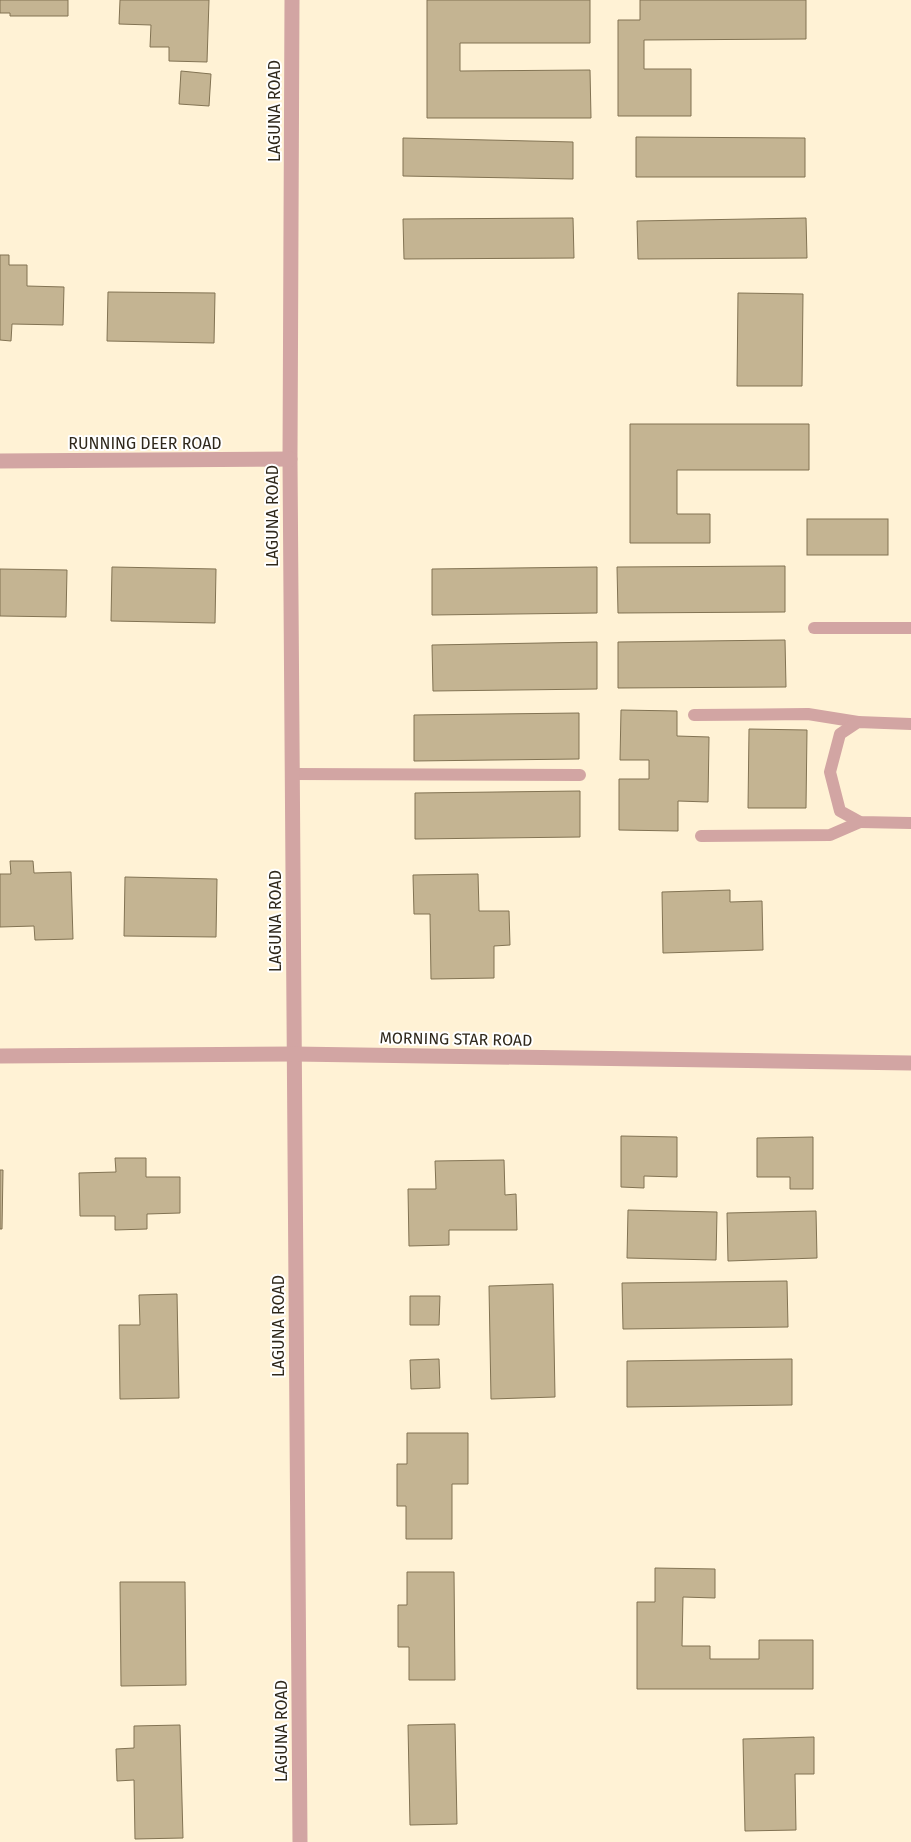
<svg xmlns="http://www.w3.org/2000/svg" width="911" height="1842" font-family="'Fira Sans',sans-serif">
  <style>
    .building { fill: #c4b492; stroke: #827353 }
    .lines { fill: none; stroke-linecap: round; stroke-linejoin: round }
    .lane { stroke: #d2a5a3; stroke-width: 12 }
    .street { stroke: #d2a5a3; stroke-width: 15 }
    .labels { text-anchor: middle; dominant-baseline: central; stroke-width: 4; stroke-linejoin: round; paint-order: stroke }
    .street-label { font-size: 16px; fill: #2f281b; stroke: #fff }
  </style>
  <rect width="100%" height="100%" fill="#fff2d5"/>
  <g class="building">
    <path d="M 0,0 L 68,0 L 68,16 L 10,16 L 10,13 L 0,13 Z"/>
    <path d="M 120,0 L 209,0 L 207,62 L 169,61 L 169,47 L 150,47 L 151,25 L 119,24 Z"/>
    <path d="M 427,0 L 590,0 L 590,43 L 460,43 L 460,71 L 590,70 L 591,118 L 427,118 Z"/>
    <path d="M 640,0 L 806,0 L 806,39 L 644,40 L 644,69 L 691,69 L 691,116 L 618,116 L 618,20 L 640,20 Z"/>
    <path d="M 181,71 L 211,74 L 209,106 L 179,104 Z"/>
    <path d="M 636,137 L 805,138 L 805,177 L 636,177 Z"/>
    <path d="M 403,138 L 573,142 L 573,179 L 403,176 Z"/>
    <path d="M 573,218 L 574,258 L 404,259 L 403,219 Z"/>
    <path d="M 806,218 L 807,258 L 638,259 L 637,221 Z"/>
    <path d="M 0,255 L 9,255 L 9,265 L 27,265 L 27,286 L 64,287 L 63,325 L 12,324 L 11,341 L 0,340 Z"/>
    <path d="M 108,292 L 215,293 L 214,343 L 107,341 Z"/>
    <path d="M 738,293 L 803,294 L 802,386 L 737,386 Z"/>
    <path d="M 630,424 L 809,424 L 809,470 L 677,470 L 677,514 L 710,514 L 710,543 L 630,543 Z"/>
    <rect x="807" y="519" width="81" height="36"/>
    <path d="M 785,566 L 785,612 L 618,613 L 617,567 Z"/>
    <path d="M 112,567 L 216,569 L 215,623 L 111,621 Z"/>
    <path d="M 597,567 L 597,613 L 432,615 L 432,569 Z"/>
    <path d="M 0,569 L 67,570 L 66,617 L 0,616 Z"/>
    <path d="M 785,640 L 786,687 L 618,688 L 618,642 Z"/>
    <path d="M 597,642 L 597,689 L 433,691 L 432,645 Z"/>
    <path d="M 621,710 L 677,711 L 677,736 L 709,737 L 708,802 L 678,801 L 678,831 L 619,830 L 619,779 L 649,779 L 649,760 L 620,760 Z"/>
    <path d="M 579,713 L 579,759 L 414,761 L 414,715 Z"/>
    <path d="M 749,729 L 807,730 L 806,808 L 748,808 Z"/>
    <path d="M 580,791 L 580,837 L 415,839 L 415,793 Z"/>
    <path d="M 10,861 L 33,861 L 34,873 L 71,872 L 73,939 L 35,940 L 34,926 L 0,927 L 0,874 L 11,874 Z"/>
    <path d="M 478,874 L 479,911 L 509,911 L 510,945 L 494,946 L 494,978 L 431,979 L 430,914 L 414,914 L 413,875 Z"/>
    <path d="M 125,877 L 217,879 L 216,937 L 124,936 Z"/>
    <path d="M 730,890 L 730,902 L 762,901 L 763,950 L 663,953 L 662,892 Z"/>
    <path d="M 621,1136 L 677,1137 L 677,1177 L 644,1176 L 644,1188 L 621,1187 Z"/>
    <path d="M 813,1137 L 813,1189 L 790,1189 L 790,1177 L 757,1177 L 757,1138 Z"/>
    <path d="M 115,1158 L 146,1158 L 146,1177 L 180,1177 L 180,1213 L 147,1214 L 147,1229 L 115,1230 L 115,1216 L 80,1216 L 79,1173 L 116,1172 Z"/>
    <path d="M 504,1160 L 505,1195 L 516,1194 L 517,1230 L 449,1230 L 449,1245 L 409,1246 L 408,1189 L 436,1189 L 435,1161 Z"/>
    <path d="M 0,1170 L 3,1170 L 2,1229 L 0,1229 Z"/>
    <path d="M 628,1210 L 717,1212 L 716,1260 L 627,1258 Z"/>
    <path d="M 816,1211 L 817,1258 L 728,1261 L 727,1213 Z"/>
    <path d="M 787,1281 L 788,1327 L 623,1329 L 622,1283 Z"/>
    <path d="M 553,1284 L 555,1397 L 491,1399 L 489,1286 Z"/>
    <path d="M 177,1294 L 179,1398 L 120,1399 L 119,1325 L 140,1325 L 139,1295 Z"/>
    <path d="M 410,1296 L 440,1296 L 439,1325 L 410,1325 Z"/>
    <path d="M 439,1359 L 440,1388 L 411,1389 L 410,1360 Z"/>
    <path d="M 792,1359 L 792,1405 L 627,1407 L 627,1361 Z"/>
    <path d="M 407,1433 L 468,1433 L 468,1484 L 452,1484 L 452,1539 L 406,1539 L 406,1506 L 397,1506 L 397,1464 L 407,1464 Z"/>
    <path d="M 655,1568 L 715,1569 L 715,1598 L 683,1597 L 682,1646 L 710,1646 L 710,1659 L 759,1659 L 759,1640 L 813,1640 L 813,1689 L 637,1689 L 637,1602 L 655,1602 Z"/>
    <path d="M 407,1572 L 454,1572 L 455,1680 L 409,1680 L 409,1647 L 398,1647 L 398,1605 L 407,1605 Z"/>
    <path d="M 120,1582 L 185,1582 L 186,1685 L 121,1686 Z"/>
    <path d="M 455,1724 L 457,1824 L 410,1825 L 408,1725 Z"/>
    <path d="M 180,1725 L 183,1838 L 135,1839 L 134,1780 L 117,1781 L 116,1749 L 134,1748 L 134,1726 Z"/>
    <path d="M 814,1737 L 814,1774 L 795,1774 L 796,1830 L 745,1831 L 743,1739 Z"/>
  </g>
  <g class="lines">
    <g class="lane">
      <path d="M 814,628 L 911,628"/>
      <path d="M 694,715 L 808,714 L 858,722"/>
      <path d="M 911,724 L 858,722 L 840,734 L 830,772 L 840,811 L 860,822 L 911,823"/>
      <path d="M 292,774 L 580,775"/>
      <path d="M 701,836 L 830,835 L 860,822"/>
    </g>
    <g class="street">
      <path d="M 292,0 L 290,459 L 300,1842"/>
      <path d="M 0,461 L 290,459"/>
      <path d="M 0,1056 L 294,1054 L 911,1063"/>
    </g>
  </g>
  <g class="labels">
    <g class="street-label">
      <text transform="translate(274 111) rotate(-90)">LAGUNA ROAD</text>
      <text x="145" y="443">RUNNING DEER ROAD</text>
      <text transform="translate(272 516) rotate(-90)">LAGUNA ROAD</text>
      <text transform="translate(275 921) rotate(-90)">LAGUNA ROAD</text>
      <text transform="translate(456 1039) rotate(1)">MORNING STAR ROAD</text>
      <text transform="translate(278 1326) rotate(-90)">LAGUNA ROAD</text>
      <text transform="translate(281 1731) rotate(-90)">LAGUNA ROAD</text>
    </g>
  </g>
</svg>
